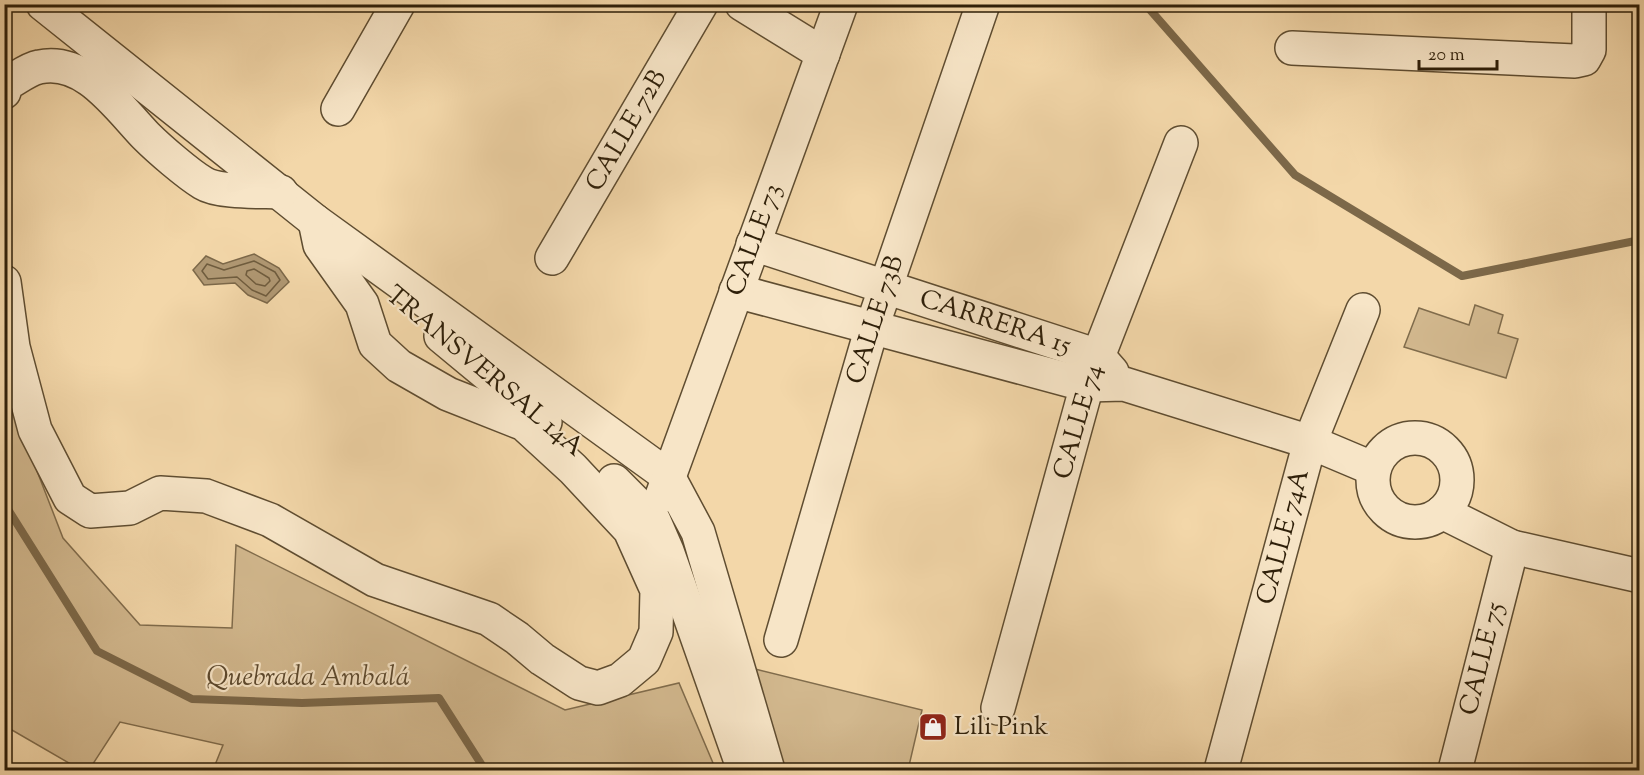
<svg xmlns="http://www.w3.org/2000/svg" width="1644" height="775" font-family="'Sorts Mill Goudy',serif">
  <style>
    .green { fill: #d2b88e; stroke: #806c4c; stroke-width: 1.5 }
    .water { fill: #b09873; stroke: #7c6849; stroke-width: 1.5 }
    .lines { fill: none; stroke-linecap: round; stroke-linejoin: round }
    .shore { stroke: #6f5c3e; stroke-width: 1.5 }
    .stream { stroke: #7c6849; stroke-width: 8 }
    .minor-casing { stroke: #5f4d31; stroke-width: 36 }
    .minor { stroke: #f7e5c7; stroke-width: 33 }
    .labels { text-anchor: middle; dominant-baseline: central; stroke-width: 4.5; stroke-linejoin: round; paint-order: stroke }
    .street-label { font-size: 26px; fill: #2e1f09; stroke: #f7e5c7 }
    .poi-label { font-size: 26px; fill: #2e1f09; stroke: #f7e5c7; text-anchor: start }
    .water-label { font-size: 27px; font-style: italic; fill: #5c492e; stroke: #f7e5c7 }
  </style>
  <rect width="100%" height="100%" fill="#f3d7a9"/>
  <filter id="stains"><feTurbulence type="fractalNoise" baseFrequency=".00333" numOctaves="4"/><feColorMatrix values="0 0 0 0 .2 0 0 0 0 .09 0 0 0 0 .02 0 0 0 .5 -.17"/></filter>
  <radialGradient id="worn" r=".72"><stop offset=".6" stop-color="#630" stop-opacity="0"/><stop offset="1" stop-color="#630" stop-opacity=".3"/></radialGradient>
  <g class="green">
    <path d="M 1475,305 L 1503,315 L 1498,333 L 1518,339 L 1506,378 L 1404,347 L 1419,308 L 1469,325 Z"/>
    <path d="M 4,386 L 63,538 L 140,625 L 232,628 L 236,545 L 565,710 L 679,683 L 716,770 L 213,770 L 223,745 L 120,722 L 89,770 L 81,770 L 5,726 Z"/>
    <path d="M 755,669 L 922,710 L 908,770 L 782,770 Z"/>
  </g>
  <path class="water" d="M 254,254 L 279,268 L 289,282 L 267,303 L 248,295 L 235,283 L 204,285 L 193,270 L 206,256 L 223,264 Z"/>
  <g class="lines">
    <g class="shore">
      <path d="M 254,261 L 275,272 L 280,280 L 266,296 L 252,290 L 237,277 L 208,279 L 202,271 L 207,264 L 224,270 Z"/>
      <path d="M 254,269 L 269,278 L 270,281 L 265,286 L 256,284 L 246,275 L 247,271 Z"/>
    </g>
    <g class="stream">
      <path d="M 1145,4 L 1295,175 L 1462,276 L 1640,240"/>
      <path d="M 4,503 L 97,651 L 192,699 L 302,703 L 439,698 L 485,770"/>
    </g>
    <g class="minor-casing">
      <g id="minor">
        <path d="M 43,4 L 315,221 L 668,476 L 698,532 L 768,770"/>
        <path d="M 742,4 L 823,54"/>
        <path d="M 1292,48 L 1575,61 L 1584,59 L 1589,50 L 1589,4"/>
        <path d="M 4,92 L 6,84 C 16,79 28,69 39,67 C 85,57 118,107 146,136 C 159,149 188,174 203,183 C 219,193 261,191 281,192"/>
        <path d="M 338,109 L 398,4"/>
        <path d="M 753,244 L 1098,356 L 1112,372"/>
        <path d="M 552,258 L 701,4"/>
        <path d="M 4,282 L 13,347 L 35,430 L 70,498 L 90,511 L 130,508 L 160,493 L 206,496 L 270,520 L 375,580 L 489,619 L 517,638 L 542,659 L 579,683 L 598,688 L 620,680 L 644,660 L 656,632 L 657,590 L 630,530 L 573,469 L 524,424 L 448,394 L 399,366 L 375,344 L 362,304 L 320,245 L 315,221"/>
        <path d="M 736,291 L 1087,385 L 1124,384 L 1310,442 L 1374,469"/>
        <path d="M 441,336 L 545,422"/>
        <circle cx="1415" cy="480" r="42"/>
        <path d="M 614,481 L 654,521 L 667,551 L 744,770"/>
        <path d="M 662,496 L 841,4"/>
        <path d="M 1442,512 L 1512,547 L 1640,576"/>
        <path d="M 781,640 L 872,327 L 983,4"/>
        <path d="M 998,708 L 1087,385 L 1181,143"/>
        <path d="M 1221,770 L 1310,442 L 1363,310"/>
        <path d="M 1455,770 L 1512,547"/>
      </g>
    </g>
    <use href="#minor" class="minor"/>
  </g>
  <defs>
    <g id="shop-square" transform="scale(1.5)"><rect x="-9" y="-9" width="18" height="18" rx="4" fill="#8f2418" stroke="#f7e5c7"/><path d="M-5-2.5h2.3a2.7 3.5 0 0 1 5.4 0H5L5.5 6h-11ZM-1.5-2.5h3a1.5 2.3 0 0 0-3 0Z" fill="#fff"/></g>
  </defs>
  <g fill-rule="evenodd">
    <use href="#shop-square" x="933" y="727"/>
  </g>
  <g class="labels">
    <g class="street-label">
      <text transform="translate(627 131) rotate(-60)">CALLE 72B</text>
      <text transform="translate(755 240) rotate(-70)">CALLE 73</text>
      <text transform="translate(876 320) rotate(-72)">CALLE 73B</text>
      <text transform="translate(995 323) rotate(18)">CARRERA 15</text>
      <text transform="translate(484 372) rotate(40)">TRANSVERSAL 14A</text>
      <text transform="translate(1079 422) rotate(-74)">CALLE 74</text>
      <text transform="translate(1284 537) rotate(-75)">CALLE 74A</text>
      <text transform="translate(1483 659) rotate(-76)">CALLE 75</text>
    </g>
    <g class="poi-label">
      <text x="954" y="727">Lili Pink</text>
    </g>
    <g class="water-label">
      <text x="308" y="678">Quebrada Ambalá</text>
    </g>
  </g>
  <rect width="1644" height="775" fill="none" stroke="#f3d7a9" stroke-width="24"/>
  <rect x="6" y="6" width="1632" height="763" fill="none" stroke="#2e1f09" stroke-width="3"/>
  <rect x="12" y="12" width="1620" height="751" fill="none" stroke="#2e1f09" stroke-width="1.5"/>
  <path d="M1419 60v9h78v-9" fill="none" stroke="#2e1f09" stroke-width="3"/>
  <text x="1428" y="60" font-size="18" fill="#2e1f09" stroke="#f7e5c7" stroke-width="4.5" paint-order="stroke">20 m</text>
  <rect width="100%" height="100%" filter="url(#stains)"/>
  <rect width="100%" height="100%" fill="url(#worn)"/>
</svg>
